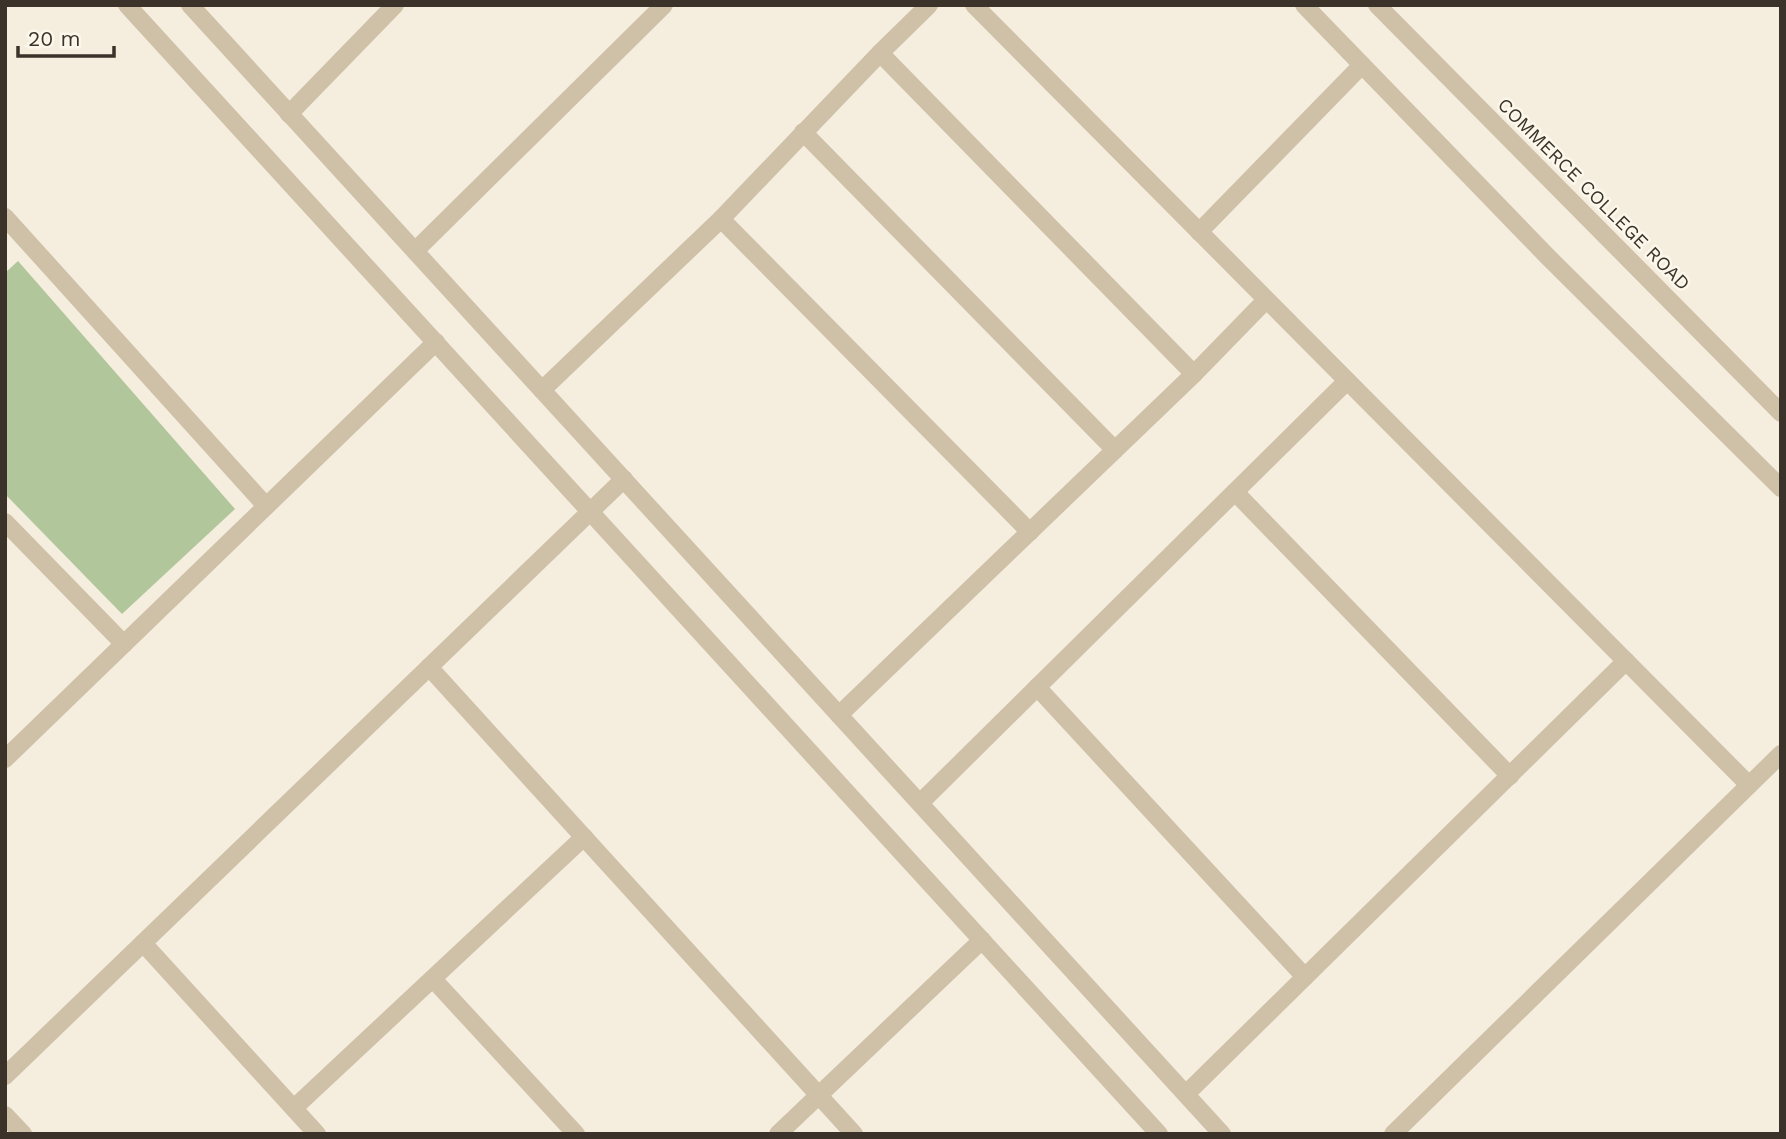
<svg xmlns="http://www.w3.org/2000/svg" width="1786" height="1139" font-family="'Work Sans',sans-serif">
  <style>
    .green { fill: #b2c69c }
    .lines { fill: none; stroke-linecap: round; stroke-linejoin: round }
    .minor { stroke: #cfc0a8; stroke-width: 18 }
    .tertiary { stroke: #cfc0a8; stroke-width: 18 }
    .labels { text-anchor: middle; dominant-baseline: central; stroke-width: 5; stroke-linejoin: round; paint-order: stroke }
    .street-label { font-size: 19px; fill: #3b3229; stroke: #fcf7eb }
  </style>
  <rect width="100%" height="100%" fill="#f5eede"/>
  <path class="green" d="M 18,261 L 235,509 L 122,614 L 5,494 L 5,273 Z"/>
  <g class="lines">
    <g class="minor">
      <path d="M 127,5 L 1159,1134"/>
      <path d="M 190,5 L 1222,1134"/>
      <path d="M 974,5 L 1749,785"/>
      <path d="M 880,53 L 1194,374"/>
      <path d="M 289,114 L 395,5"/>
      <path d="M 803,132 L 1115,450"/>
      <path d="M 5,217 L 266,506"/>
      <path d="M 721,219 L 1030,532"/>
      <path d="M 1199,232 L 1362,65"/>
      <path d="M 415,251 L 664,5"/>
      <path d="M 542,390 L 721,219 L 880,53 L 929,5"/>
      <path d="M 1235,492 L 1510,776"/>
      <path d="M 5,522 L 124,644"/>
      <path d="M 429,667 L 854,1134"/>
      <path d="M 1037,687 L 1305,977"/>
      <path d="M 839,715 L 1194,374 L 1266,300"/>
      <path d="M 5,759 L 436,342"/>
      <path d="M 920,803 L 1347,381"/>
      <path d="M 143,943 L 317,1134"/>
      <path d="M 433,979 L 576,1134"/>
      <path d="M 5,1076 L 624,479"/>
      <path d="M 1186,1094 L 1626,661"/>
      <path d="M 294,1108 L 584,837"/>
      <path d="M 5,1115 L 23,1134"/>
      <path d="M 778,1134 L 982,940"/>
      <path d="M 1393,1134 L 1781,754"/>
    </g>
    <g class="tertiary">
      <path d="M 1304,5 L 1549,258 L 1781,488"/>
      <path d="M 1377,5 L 1781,413"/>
    </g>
  </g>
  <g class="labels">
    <g class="street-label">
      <text transform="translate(1594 194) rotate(45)">COMMERCE COLLEGE ROAD</text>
    </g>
  </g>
  <rect width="1786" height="1139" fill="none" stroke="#3b3229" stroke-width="14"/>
  <path d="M18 46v10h96v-10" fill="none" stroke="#3b3229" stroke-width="3.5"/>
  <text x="28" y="46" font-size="21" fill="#3b3229" stroke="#fcf7eb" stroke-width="5" paint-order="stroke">20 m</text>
</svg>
